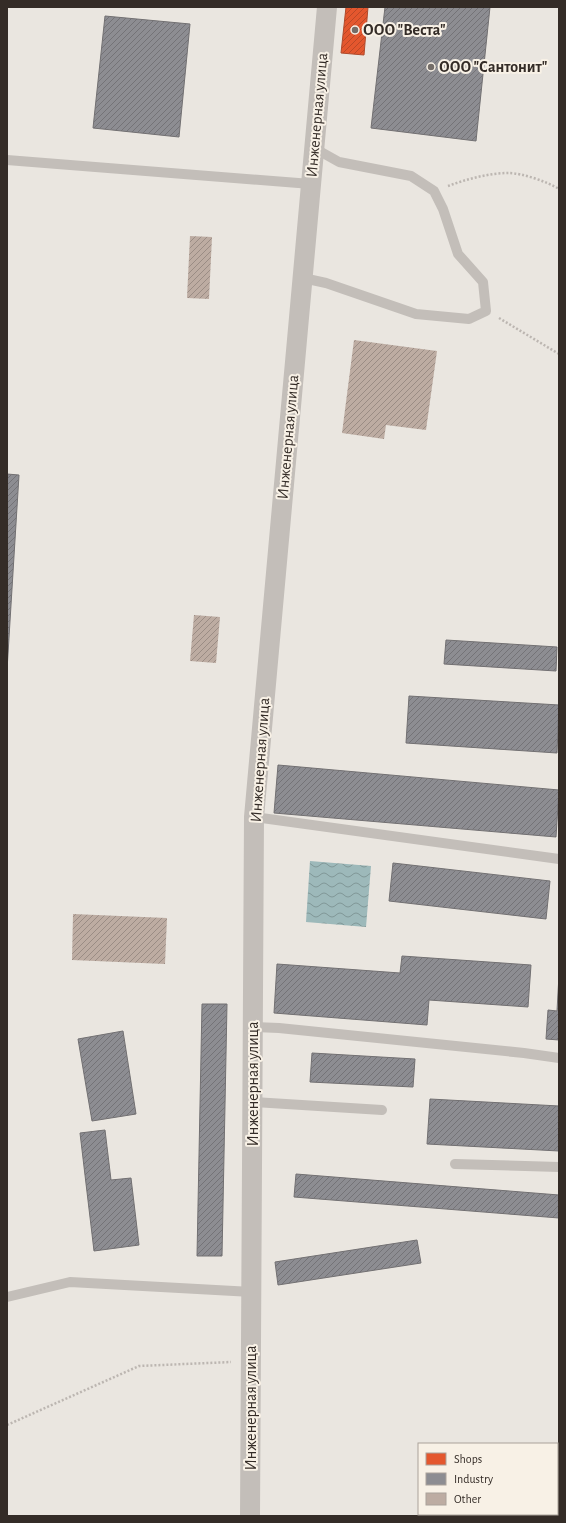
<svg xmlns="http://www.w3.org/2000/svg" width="566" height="1523" font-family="'Alegreya Sans',sans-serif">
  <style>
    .water { fill: url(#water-waves) }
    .shops { fill: url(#shops-hatch); stroke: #af4a2c }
    .industry { fill: url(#industry-hatch); stroke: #727072 }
    .building { fill: url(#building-hatch) }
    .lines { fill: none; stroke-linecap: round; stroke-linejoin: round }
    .path { stroke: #bcb6b1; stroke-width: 2.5; stroke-dasharray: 2 2; stroke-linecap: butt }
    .lane { stroke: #c3beb9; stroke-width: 10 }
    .street { stroke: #c3beb9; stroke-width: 20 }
    .poi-dot { fill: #746d68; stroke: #f8f1e6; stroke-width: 1.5 }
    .labels { text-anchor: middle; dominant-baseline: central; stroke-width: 4; stroke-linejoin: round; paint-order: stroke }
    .poi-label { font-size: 16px; font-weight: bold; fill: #342c27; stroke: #f8f1e6; text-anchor: start }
    .street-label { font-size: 16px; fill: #342c27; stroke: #f8f1e6 }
  </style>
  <defs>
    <pattern id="water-waves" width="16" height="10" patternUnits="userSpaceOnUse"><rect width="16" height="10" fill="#9db9ba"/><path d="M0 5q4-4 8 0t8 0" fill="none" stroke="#819797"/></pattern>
    <pattern id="shops-hatch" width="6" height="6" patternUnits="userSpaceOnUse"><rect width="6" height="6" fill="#e4572e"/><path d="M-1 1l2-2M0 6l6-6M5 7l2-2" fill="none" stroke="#ba4827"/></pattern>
    <pattern id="industry-hatch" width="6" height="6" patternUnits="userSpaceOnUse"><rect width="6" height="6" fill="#8d8d92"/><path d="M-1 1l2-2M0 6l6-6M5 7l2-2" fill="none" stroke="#747377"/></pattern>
    <pattern id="building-hatch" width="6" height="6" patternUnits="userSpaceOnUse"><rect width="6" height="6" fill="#bdaca2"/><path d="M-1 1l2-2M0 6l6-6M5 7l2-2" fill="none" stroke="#9a8c84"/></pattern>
  </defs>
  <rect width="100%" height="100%" fill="#eae6e0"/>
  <path class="water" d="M 310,861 L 371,866 L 366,927 L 306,922 Z"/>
  <path class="shops" d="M 346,7 L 368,7 L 364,55 L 341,53 Z"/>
  <g class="industry">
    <path d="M 385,7 L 490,7 L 476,141 L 371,128 Z"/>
    <path d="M 105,16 L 190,24 L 179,137 L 93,128 Z"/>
    <path d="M 7,474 L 19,475 L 7,670 Z"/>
    <path d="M 446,640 L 557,647 L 556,671 L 444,664 Z"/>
    <path d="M 409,696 L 559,705 L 557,753 L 406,743 Z"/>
    <path d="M 278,765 L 559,790 L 556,837 L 274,813 Z"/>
    <path d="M 393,863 L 550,881 L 546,919 L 389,901 Z"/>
    <path d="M 402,956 L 531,965 L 528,1007 L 429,1000 L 427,1025 L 274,1013 L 277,964 L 400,973 Z"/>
    <path d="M 559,975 L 559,1040 L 546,1039 L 548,1010 L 557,1011 Z"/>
    <path d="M 202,1004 L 227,1004 L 222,1256 L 197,1256 Z"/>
    <path d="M 123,1031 L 136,1114 L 92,1121 L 78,1039 Z"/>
    <path d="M 312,1053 L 415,1059 L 413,1087 L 310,1082 Z"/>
    <path d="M 430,1099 L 559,1106 L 559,1151 L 427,1144 Z"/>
    <path d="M 105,1130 L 111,1180 L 131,1178 L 139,1245 L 94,1251 L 80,1133 Z"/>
    <path d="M 296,1174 L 559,1195 L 559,1218 L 294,1197 Z"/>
    <path d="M 417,1240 L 421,1263 L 278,1285 L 275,1262 Z"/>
  </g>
  <g class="building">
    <path d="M 190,236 L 212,237 L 209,299 L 187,298 Z"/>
    <path d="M 354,340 L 437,351 L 426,430 L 386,425 L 384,439 L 342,433 Z"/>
    <path d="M 194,615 L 220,617 L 216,663 L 190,661 Z"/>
    <path d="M 73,914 L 167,918 L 165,964 L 72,960 Z"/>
  </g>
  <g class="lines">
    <g class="path">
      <path d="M 448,186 C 467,179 489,173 509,173 C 522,173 548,182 559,189"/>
      <path d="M 499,318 L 559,354"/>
      <path d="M 7,1425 L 139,1366 L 231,1362"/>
    </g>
    <g class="lane">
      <path d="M 7,160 L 311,184"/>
      <path d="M 303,278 L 326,283 L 416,314 L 469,319 L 486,311 L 483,282 L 458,254 L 443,209 L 434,191 L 411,176 L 339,162 L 314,148"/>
      <path d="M 254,817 L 559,859"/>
      <path d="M 253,1027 L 279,1028 L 524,1053 L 559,1058"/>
      <path d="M 253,1102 L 382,1110"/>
      <path d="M 455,1164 L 559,1167"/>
      <path d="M 7,1297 L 70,1282 L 252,1292"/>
    </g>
    <path class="street" d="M 250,1516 L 254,817 L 327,7"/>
  </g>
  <g class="poi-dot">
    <circle cx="355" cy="30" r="4"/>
    <circle cx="431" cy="67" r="4"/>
  </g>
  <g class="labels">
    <g class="poi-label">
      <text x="363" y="30">ООО "Веста"</text>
      <text x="439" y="67">ООО "Сантонит"</text>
    </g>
    <g class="street-label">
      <text transform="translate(317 115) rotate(-85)">Инженерная улица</text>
      <text transform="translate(288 437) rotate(-85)">Инженерная улица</text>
      <text transform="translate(260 760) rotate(-86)">Инженерная улица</text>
      <text transform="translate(253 1084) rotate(-90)">Инженерная улица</text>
      <text transform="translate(251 1408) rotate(-90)">Инженерная улица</text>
    </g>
  </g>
  <rect width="566" height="1523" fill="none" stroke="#342c27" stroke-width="16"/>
  <rect x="418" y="1443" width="140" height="72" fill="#f8f1e6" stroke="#aaa29a"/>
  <rect x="426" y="1453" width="20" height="12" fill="#e4572e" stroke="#aaa29a"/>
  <text x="454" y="1463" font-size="12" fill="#342c27">Shops</text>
  <rect x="426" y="1473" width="20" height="12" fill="#8d8d92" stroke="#aaa29a"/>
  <text x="454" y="1483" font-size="12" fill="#342c27">Industry</text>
  <rect x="426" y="1493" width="20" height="12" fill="#bdaca2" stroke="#aaa29a"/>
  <text x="454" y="1503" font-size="12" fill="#342c27">Other</text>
</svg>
